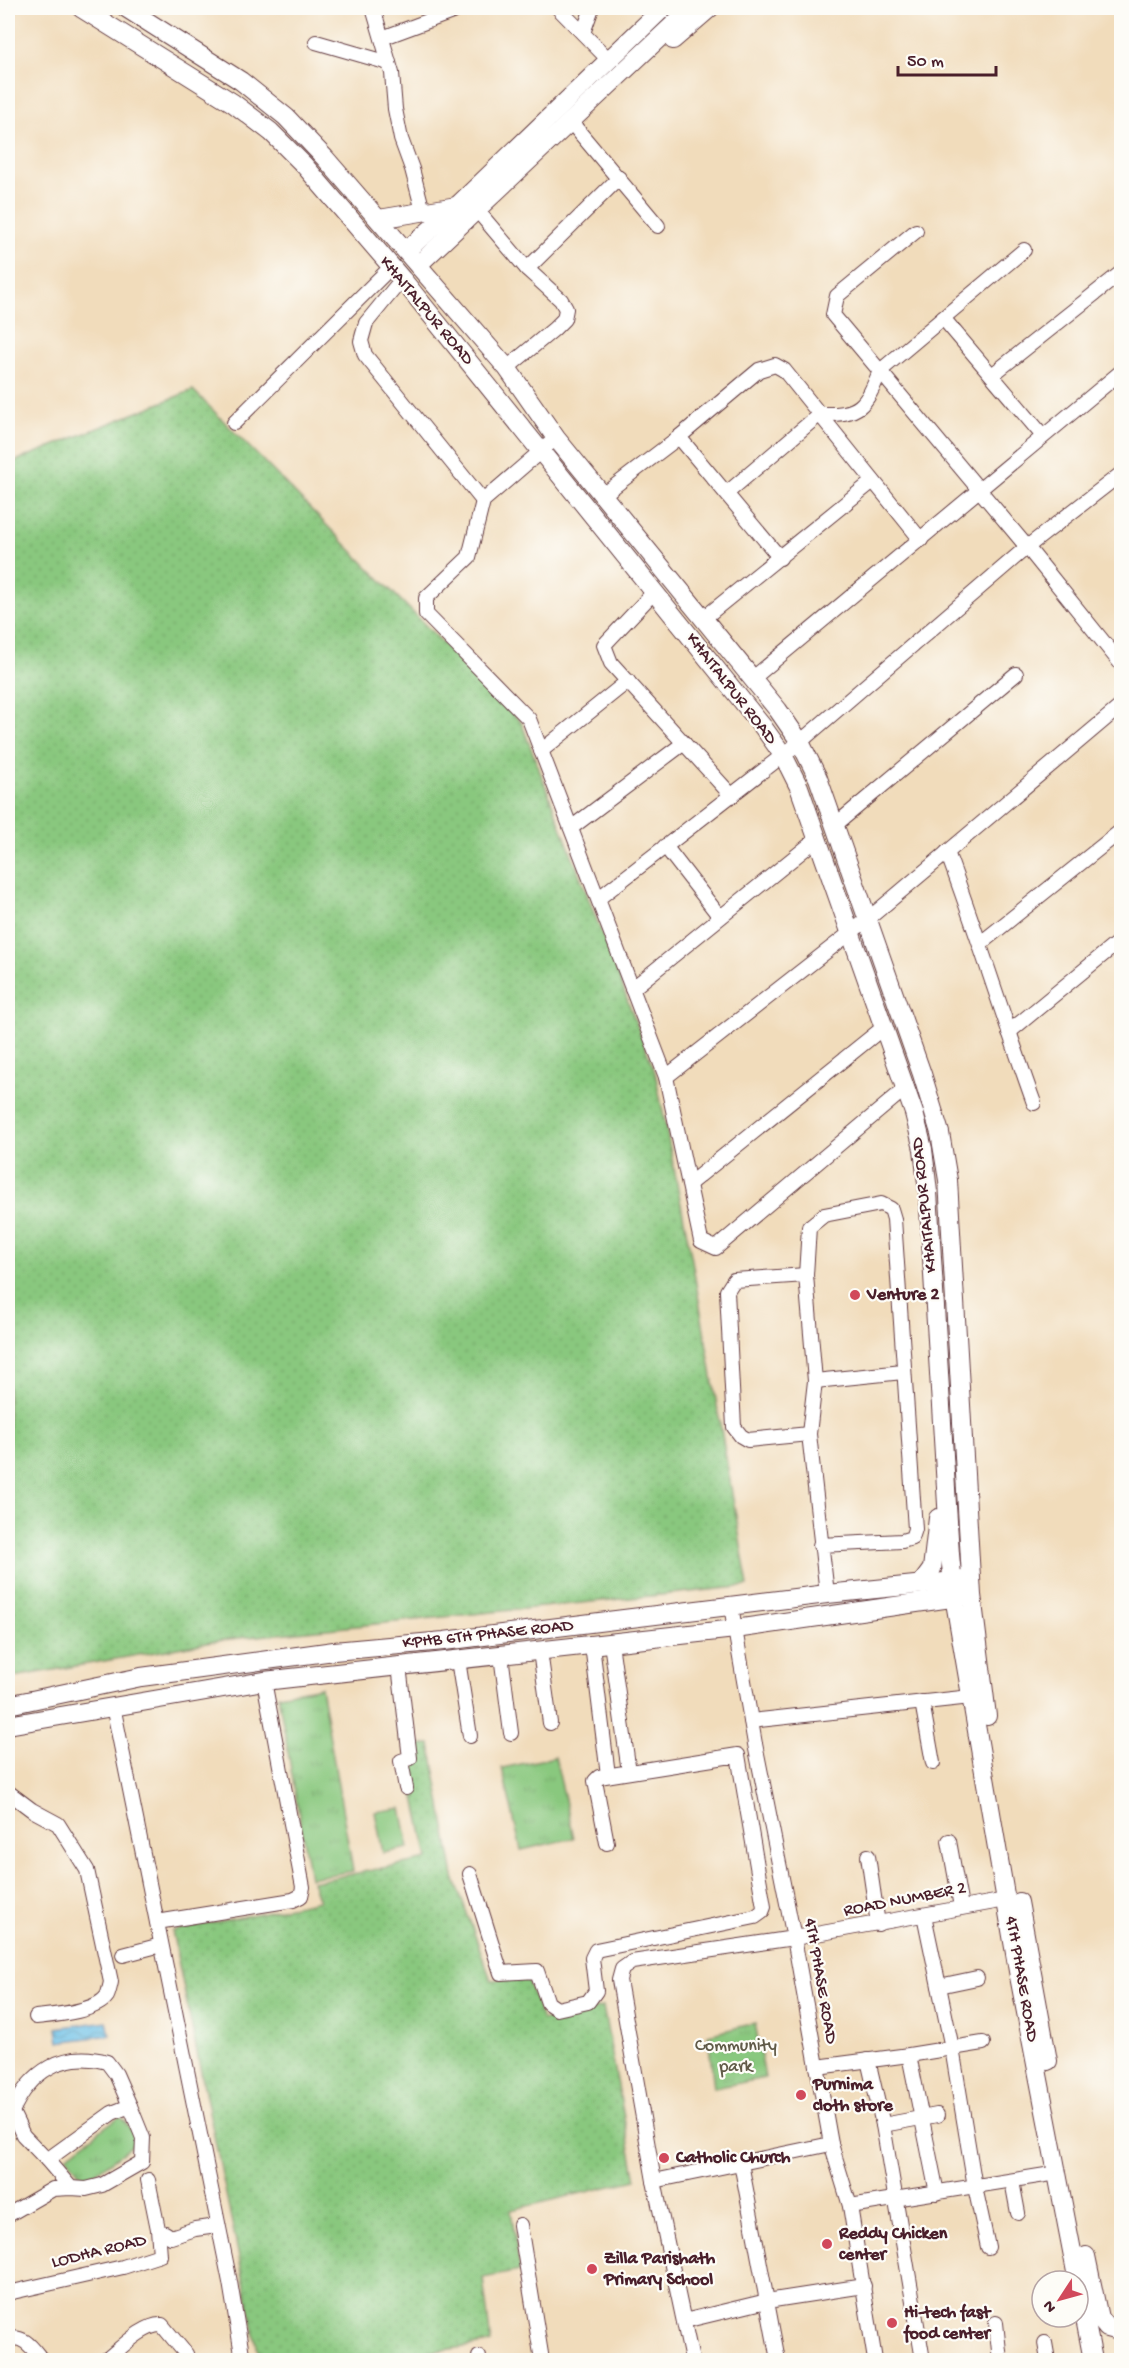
<svg xmlns="http://www.w3.org/2000/svg" width="1129" height="2368" font-family="'Gochi Hand',sans-serif">
  <style>
    .grass { fill: url(#grass-dots); stroke: #6a7454; stroke-width: 1.5 }
    .park { fill: url(#park-tufts); stroke: #6a7454; stroke-width: 1.5 }
    .pitch { fill: #89c87e; stroke: #6a7454; stroke-width: 1.5 }
    .water { fill: url(#water-waves); stroke: #5a7089; stroke-width: 1.5 }
    .lines { fill: none; stroke-linecap: round; stroke-linejoin: round }
    .street-casing { stroke: #633b41; stroke-width: 16 }
    .secondary-casing { stroke: #633b41; stroke-width: 20 }
    .street { stroke: #fff; stroke-width: 14 }
    .secondary { stroke: #fff; stroke-width: 18 }
    .poi-dot { fill: #d1495b; stroke: #fdfcf7; stroke-width: 2 }
    .labels { text-anchor: middle; dominant-baseline: central; stroke-width: 4.5; stroke-linejoin: round; paint-order: stroke }
    .street-label { font-size: 18px; fill: #4a1f2b; stroke: #fdfcf7 }
    .poi-label { font-size: 18px; font-weight: bold; fill: #4a1f2b; stroke: #fdfcf7; text-anchor: start }
    .park-label { font-size: 18px; fill: #605a48; stroke: #fdfcf7 }
  </style>
  <defs>
    <pattern id="grass-dots" width="8" height="8" patternUnits="userSpaceOnUse" patternTransform="scale(1.5)"><rect width="8" height="8" fill="#89c87e"/><path d="M2 2h.1M6 6h.1" fill="none" stroke="#78ab6d" stroke-width="1.8" stroke-linecap="round"/></pattern>
    <pattern id="park-tufts" width="24" height="20" patternUnits="userSpaceOnUse" patternTransform="scale(1.5)"><rect width="24" height="20" fill="#89c87e"/><path d="M3 7l-1-3M5 7V3M7 7l1-3M15 17l-1-3M17 17v-4M19 17l1-3" fill="none" stroke="#78ab6d"/></pattern>
    <pattern id="water-waves" width="16" height="10" patternUnits="userSpaceOnUse" patternTransform="scale(1.5)"><rect width="16" height="10" fill="#6ac0e7"/><path d="M0 5q4-4 8 0t8 0" fill="none" stroke="#599bbb"/></pattern>
  </defs>
  <rect width="100%" height="100%" fill="#fdfcf7"/>
  <filter id="ink" filterUnits="userSpaceOnUse"><feTurbulence type="fractalNoise" baseFrequency=".0167" numOctaves="2"/><feDisplacementMap in="SourceGraphic" scale="12" xChannelSelector="R" yChannelSelector="G"/><feConvolveMatrix kernelMatrix="1 2 1 2 8 2 1 2 1" color-interpolation-filters="sRGB"/></filter>
  <filter id="wash" filterUnits="userSpaceOnUse"><feTurbulence type="fractalNoise" baseFrequency=".008" numOctaves="4" result="noise"/><feDisplacementMap in="SourceGraphic" scale="24" xChannelSelector="R" yChannelSelector="G"/><feGaussianBlur stdDeviation="1.35" result="paint"/><feColorMatrix in="noise" values="0 0 0 0 0 0 0 0 0 0 0 0 0 0 0 0 0 1.4 0 .05"/><feComposite in="paint" operator="in"/></filter>
  <g filter="url(#wash)">
    <rect width="100%" height="100%" fill="#f1dcbb"/>
    <g class="grass">
      <path d="M 193,390 L 521,722 L 655,1072 L 692,1260 L 748,1586 L 229,1639 L 8,1678 L 8,464 Z"/>
      <path d="M 430,1744 L 454,1877 L 491,1980 L 527,1978 L 542,2020 L 603,2007 L 636,2180 L 511,2210 L 520,2271 L 483,2278 L 491,2343 L 395,2357 L 395,2360 L 260,2360 L 172,1931 L 319,1901 L 312,1882 L 428,1859 L 408,1764 L 418,1761 L 415,1745 Z"/>
    </g>
    <g class="park">
      <path d="M 321,1687 L 353,1871 L 310,1878 L 278,1695 Z"/>
      <path d="M 555,1757 L 574,1838 L 521,1850 L 502,1768 Z"/>
      <path d="M 755,2023 L 765,2078 L 714,2088 L 708,2035 Z"/>
      <path d="M 120,2116 L 139,2140 L 85,2181 L 66,2156 Z"/>
    </g>
    <path class="pitch" d="M 401,1808 L 409,1848 L 383,1853 L 375,1812 Z"/>
    <path class="water" d="M 107,2021 L 110,2035 L 59,2042 L 57,2028 Z"/>
  </g>
  <g filter="url(#ink)">
    <g class="lines">
      <g class="street-casing">
        <g id="street">
          <path d="M 373,8 L 392,73 L 395,109 L 401,139 L 412,169 L 423,211"/>
          <path d="M 558,8 L 609,60"/>
          <path d="M 583,33 L 592,8"/>
          <path d="M 382,38 L 463,8"/>
          <path d="M 316,42 L 389,63"/>
          <path d="M 570,121 L 658,226"/>
          <path d="M 476,209 L 527,269 L 561,300 L 566,309 L 564,319 L 554,329 L 507,368"/>
          <path d="M 916,231 L 837,296 L 833,315 L 1027,547 L 1122,665"/>
          <path d="M 527,269 L 619,178"/>
          <path d="M 402,279 L 366,323 L 361,341 L 365,355 L 483,501"/>
          <path d="M 943,318 L 1043,436"/>
          <path d="M 992,375 L 1122,272"/>
          <path d="M 234,423 L 390,268"/>
          <path d="M 556,438 L 483,501 L 469,557 L 426,598 L 426,614 L 529,719 L 666,1077 L 701,1241 L 716,1248 L 906,1088"/>
          <path d="M 727,493 L 820,414 C 861,415 865,407 880,371 L 1024,250"/>
          <path d="M 603,495 L 679,437"/>
          <path d="M 780,558 L 679,437 L 759,370 L 775,365 L 784,370 L 921,540"/>
          <path d="M 654,592 L 604,645 L 611,663 L 732,796"/>
          <path d="M 704,618 L 873,481"/>
          <path d="M 752,679 L 1122,371"/>
          <path d="M 541,751 L 628,681"/>
          <path d="M 834,826 L 1016,674"/>
          <path d="M 571,828 L 684,743"/>
          <path d="M 665,846 L 720,917"/>
          <path d="M 947,852 C 978,935 1004,1020 1034,1103"/>
          <path d="M 599,898 L 800,742 L 1027,547 L 1122,473"/>
          <path d="M 981,943 L 1122,830"/>
          <path d="M 632,989 L 817,839"/>
          <path d="M 1009,1032 L 1122,939"/>
          <path d="M 666,1077 L 868,919 L 1122,705"/>
          <path d="M 689,1184 L 884,1027"/>
          <path d="M 806,1275 L 734,1280 L 727,1291 L 734,1427 L 741,1436 L 748,1440 L 809,1434"/>
          <path d="M 815,1381 L 903,1372"/>
          <path d="M 820,1545 L 902,1541 L 912,1538 L 915,1529 L 894,1219 L 891,1209 L 881,1204 L 824,1215 L 809,1227 L 806,1275 L 815,1381 L 809,1434 L 827,1594"/>
          <path d="M 731,1606 L 755,1744 L 794,1938 L 831,2144 L 850,2206 L 875,2360"/>
          <path d="M 611,1643 L 629,1772"/>
          <path d="M 592,1645 L 608,1775"/>
          <path d="M 540,1651 L 550,1723"/>
          <path d="M 501,1655 L 511,1733"/>
          <path d="M 458,1660 L 470,1736"/>
          <path d="M 399,1666 L 410,1758 L 401,1761 L 406,1788"/>
          <path d="M 922,1702 L 933,1763"/>
          <path d="M 113,1706 L 230,2282 L 243,2360"/>
          <path d="M 751,1721 L 971,1697"/>
          <path d="M 8,1792 L 32,1810 L 58,1824 L 87,1870 L 111,1982 C 110,1986 109,1992 107,1996 C 96,2012 54,2015 36,2017"/>
          <path d="M 949,1841 L 961,1907"/>
          <path d="M 868,1856 L 878,1924"/>
          <path d="M 470,1874 L 501,1973 L 537,1971 L 548,2003 L 557,2009 L 588,2002 L 596,1991 L 592,1958 L 596,1950 L 755,1917 L 762,1912 L 764,1907 L 738,1755 L 599,1777 L 595,1781 L 607,1843"/>
          <path d="M 924,1915 L 952,2048 L 975,2187 L 988,2247"/>
          <path d="M 157,1922 L 293,1900 L 301,1896 L 303,1887 L 264,1681"/>
          <path d="M 123,1955 L 161,1945"/>
          <path d="M 939,1986 L 977,1978"/>
          <path d="M 909,2055 L 937,2193"/>
          <path d="M 868,2060 L 883,2125 L 923,2360"/>
          <path d="M 817,2067 L 909,2055 L 983,2043"/>
          <path d="M 883,2125 L 937,2115"/>
          <path d="M 47,2160 L 23,2135 L 12,2112 C 30,2071 63,2050 107,2062 L 116,2074 L 130,2106"/>
          <path d="M 741,2163 L 778,2360"/>
          <path d="M 654,2181 L 831,2144"/>
          <path d="M 1012,2181 L 1018,2213"/>
          <path d="M 850,2206 L 1058,2173"/>
          <path d="M 8,2215 L 53,2189 L 71,2188 L 86,2189 L 102,2185 L 142,2162 L 143,2138 L 130,2106 L 112,2113 L 47,2160 L 71,2188"/>
          <path d="M 520,2225 L 542,2360"/>
          <path d="M 159,2234 L 165,2233 L 171,2237 L 195,2229 L 217,2226"/>
          <path d="M 8,2293 L 123,2267 L 160,2255 L 158,2229 L 148,2180"/>
          <path d="M 684,2321 L 767,2301 L 864,2286"/>
          <path d="M 996,2323 L 1000,2360"/>
          <path d="M 8,2339 C 25,2335 32,2348 42,2360"/>
          <path d="M 1045,2343 L 1048,2360"/>
          <path d="M 479,2357 L 479,2360"/>
          <path d="M 106,2360 C 120,2349 145,2323 162,2325 L 186,2354 L 188,2360"/>
          <path d="M 692,2360 L 654,2181 L 619,1980 L 622,1969 L 632,1962 L 794,1938 L 1006,1900"/>
        </g>
      </g>
      <g class="secondary-casing">
        <g id="secondary">
          <path d="M 81,8 L 233,103 L 271,132 L 304,165 L 402,279 L 763,727 L 783,755 L 799,787 L 914,1113 L 923,1149 L 928,1192 L 950,1554 L 954,1596 L 1018,1971 L 1093,2360"/>
          <path d="M 126,8 L 241,81 L 286,117 L 325,158 L 507,368 L 556,438 L 778,710 L 800,742 L 818,778 L 922,1074 L 940,1133 L 948,1180 L 972,1595 L 987,1716"/>
          <path d="M 673,40 L 710,8"/>
          <path d="M 379,219 L 457,206"/>
          <path d="M 407,250 L 457,206 L 663,8"/>
          <path d="M 418,265 L 691,8"/>
          <path d="M 921,1584 L 932,1569 L 938,1518"/>
          <path d="M 8,1705 L 141,1677 L 334,1651 L 444,1641 L 827,1594 L 964,1580"/>
          <path d="M 8,1725 L 264,1681 L 735,1629 L 965,1596"/>
          <path d="M 1019,1902 L 1048,2061"/>
          <path d="M 1086,2256 L 1099,2318 L 1107,2328 L 1122,2332"/>
        </g>
      </g>
      <use href="#street" class="street"/>
      <use href="#secondary" class="secondary"/>
    </g>
  </g>
  <g class="poi-dot">
    <circle cx="855" cy="1295" r="6"/>
    <circle cx="801" cy="2095" r="6"/>
    <circle cx="664" cy="2158" r="6"/>
    <circle cx="827" cy="2244" r="6"/>
    <circle cx="592" cy="2269" r="6"/>
    <circle cx="892" cy="2323" r="6"/>
  </g>
  <g class="labels">
    <g class="street-label">
      <text transform="translate(426 311) rotate(50)">KHAITALPUR ROAD</text>
      <text transform="translate(731 689) rotate(52)">KHAITALPUR ROAD</text>
      <text transform="translate(925 1205) rotate(-96)">KHAITALPUR ROAD</text>
      <text transform="translate(488 1635) rotate(-6)">KPHB 6TH PHASE ROAD</text>
      <text transform="translate(905 1900) rotate(-11)">ROAD NUMBER 2</text>
      <text transform="translate(1021 1979) rotate(80)">4TH PHASE ROAD</text>
      <text transform="translate(820 1981) rotate(80)">4TH PHASE ROAD</text>
      <text transform="translate(99 2252) rotate(-14)">LODHA ROAD</text>
    </g>
    <g class="poi-label">
      <text x="867" y="1295">Venture 2</text>
      <text x="813" y="2085">Purnima<tspan x="813" dy="21">cloth store</tspan></text>
      <text x="676" y="2158">Catholic Church</text>
      <text x="839" y="2234">Reddy Chicken<tspan x="839" dy="21">center</tspan></text>
      <text x="604" y="2259">Zilla Parishath<tspan x="604" dy="21">Primary School</tspan></text>
      <text x="904" y="2313">Hi-tech fast<tspan x="904" dy="21">food center</tspan></text>
    </g>
    <g class="park-label">
      <text x="736" y="2046">Community<tspan x="736" dy="21">park</tspan></text>
    </g>
  </g>
  <rect width="1129" height="2368" fill="none" stroke="#fdfcf7" stroke-width="30"/>
  <g transform="translate(1060 2299) rotate(234)"><circle r="28" fill="#fdfcf7" stroke="#b5a4a5" stroke-width="1.5"/>
  <path d="M0-4.5L10 22L0 15L-10 22Z" fill="#d1495b"/>
  <text y="-9" font-size="16" font-weight="bold" text-anchor="middle" fill="#4a1f2b">N</text>
  </g>
  <path d="M898 66v9h98v-9" fill="none" stroke="#4a1f2b" stroke-width="3"/>
  <text x="907" y="66" font-size="18" fill="#4a1f2b" stroke="#fdfcf7" stroke-width="4.5" paint-order="stroke">50 m</text>
</svg>
